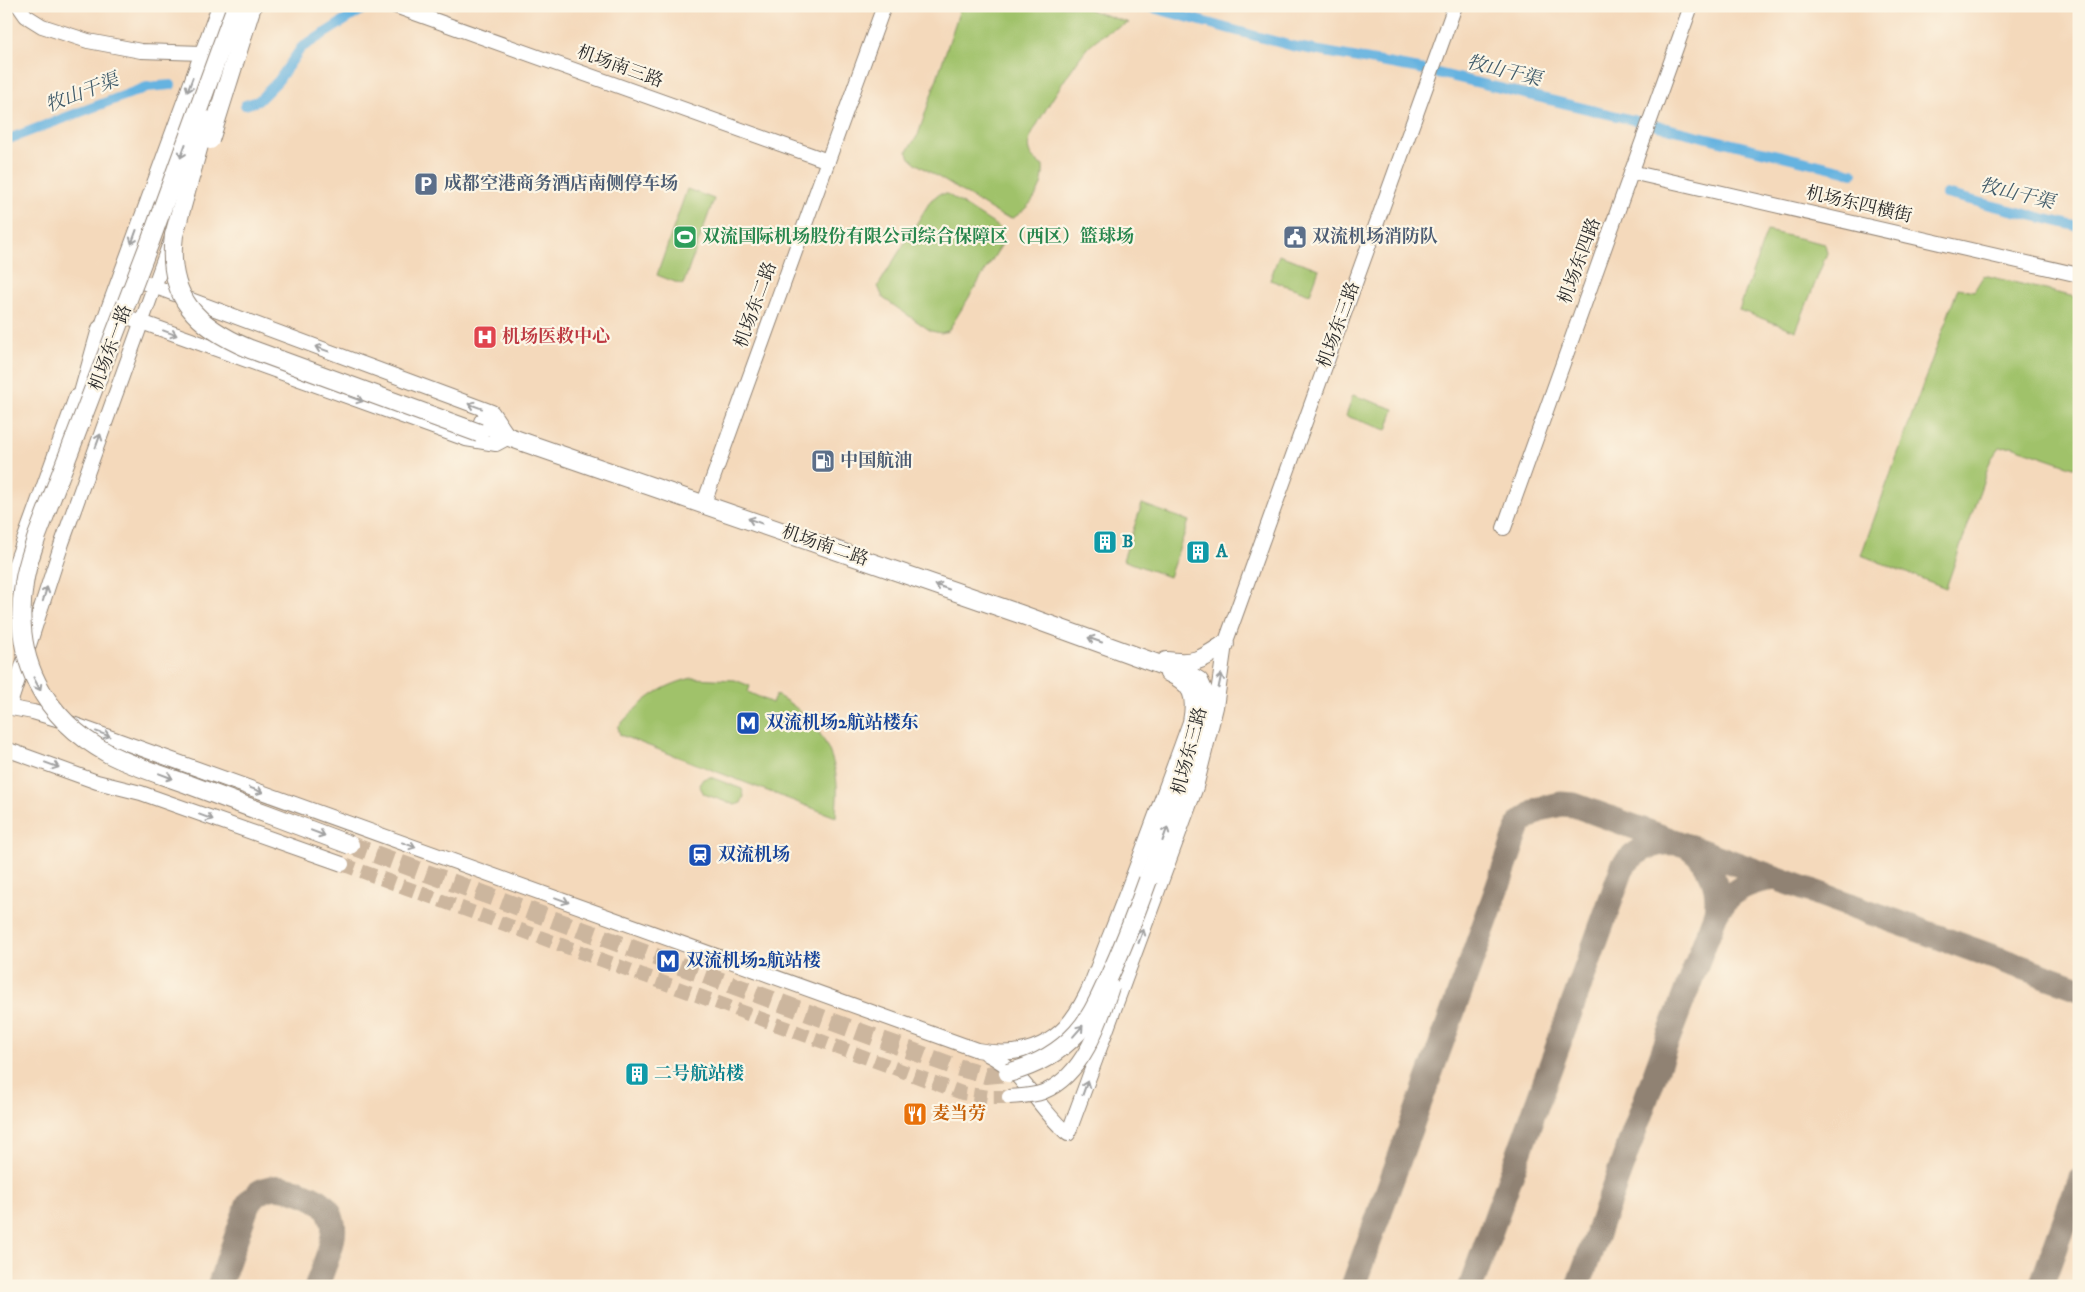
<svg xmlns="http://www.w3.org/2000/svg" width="2085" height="1292" font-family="'IM FELL DW Pica','Noto Serif SC',serif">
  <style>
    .green { fill: #a0c26a; stroke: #66764a }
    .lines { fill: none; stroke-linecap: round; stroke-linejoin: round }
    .canal { stroke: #66b3e0; stroke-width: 10 }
    .taxiway { stroke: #908273; stroke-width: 25 }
    .minor-tunnel { stroke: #ccb69e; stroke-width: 14; stroke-dasharray: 14 7; stroke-linecap: butt }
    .major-tunnel { stroke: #ccb69e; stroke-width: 18; stroke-dasharray: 18 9; stroke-linecap: butt }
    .minor-casing { stroke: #908273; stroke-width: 16 }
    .major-casing { stroke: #908273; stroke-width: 20 }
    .minor { stroke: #fff; stroke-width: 14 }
    .major { stroke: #fff; stroke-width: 18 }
    .minor-bridge-casing { stroke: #908273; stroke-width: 16; stroke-linecap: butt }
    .major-bridge-casing { stroke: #908273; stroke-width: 20; stroke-linecap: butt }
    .minor-bridge { stroke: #fff; stroke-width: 14 }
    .major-bridge { stroke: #fff; stroke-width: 18 }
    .oneway { stroke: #a0a0a0 }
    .labels { text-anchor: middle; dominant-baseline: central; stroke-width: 4.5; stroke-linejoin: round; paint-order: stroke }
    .street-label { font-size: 18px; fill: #2b2b2b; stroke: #fcf5e5 }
    .service-label { font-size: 18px; font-weight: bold; fill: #4e5e75; stroke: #fcf5e5; text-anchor: start }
    .leisure-label { font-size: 18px; font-weight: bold; fill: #27864d; stroke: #fcf5e5; text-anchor: start }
    .health-label { font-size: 18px; font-weight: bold; fill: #be3a42; stroke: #fcf5e5; text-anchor: start }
    .culture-label { font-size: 18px; font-weight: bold; fill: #0d838f; stroke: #fcf5e5; text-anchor: start }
    .transit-label { font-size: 18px; font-weight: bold; fill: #164399; stroke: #fcf5e5; text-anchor: start }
    .food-label { font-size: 18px; font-weight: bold; fill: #c56008; stroke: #fcf5e5; text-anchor: start }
    .water-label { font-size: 19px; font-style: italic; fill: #405b6a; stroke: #fcf5e5 }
  </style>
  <rect width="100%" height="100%" fill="#fcf5e5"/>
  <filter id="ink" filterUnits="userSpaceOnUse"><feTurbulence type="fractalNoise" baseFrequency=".02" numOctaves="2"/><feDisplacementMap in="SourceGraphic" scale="10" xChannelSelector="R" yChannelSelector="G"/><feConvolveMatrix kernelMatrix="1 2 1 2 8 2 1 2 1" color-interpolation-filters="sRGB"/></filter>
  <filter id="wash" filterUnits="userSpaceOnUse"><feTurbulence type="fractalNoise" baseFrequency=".0096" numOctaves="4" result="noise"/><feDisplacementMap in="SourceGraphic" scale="20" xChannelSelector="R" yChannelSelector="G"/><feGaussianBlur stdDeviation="1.12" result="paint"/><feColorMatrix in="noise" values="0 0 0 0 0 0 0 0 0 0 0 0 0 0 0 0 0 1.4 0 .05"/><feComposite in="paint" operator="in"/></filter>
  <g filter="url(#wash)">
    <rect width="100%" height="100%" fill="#f4d9bb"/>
    <g class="green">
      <path d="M 961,6 L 1078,6 L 1129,23 C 1114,28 1102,34 1090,45 C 1080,54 1031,130 1029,142 C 1026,154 1034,160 1043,166 C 1045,188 1031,207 1013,218 L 1002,216 L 917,164 L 910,158 L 907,151 L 918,135 Z"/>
      <path d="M 687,189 L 714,199 L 683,285 L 657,275 Z"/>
      <path d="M 939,194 L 947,194 L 1000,228 L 1002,244 L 948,331 L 941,333 L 931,331 L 883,298 L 878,286 L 931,200 Z"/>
      <path d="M 1767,231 L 1825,244 L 1827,253 L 1796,331 L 1739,310 Z"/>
      <path d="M 1279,255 L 1319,269 L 1310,294 L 1270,280 Z"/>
      <path d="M 1984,275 L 2079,298 L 2079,469 L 2012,446 L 2000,447 L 1991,459 L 1946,588 L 1861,555 L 1958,288 L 1974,291 Z"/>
      <path d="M 1353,395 L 1394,409 L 1387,430 L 1346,416 Z"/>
      <path d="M 1142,504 L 1189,521 L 1169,577 L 1123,560 Z"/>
      <path d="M 692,678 L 735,680 L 750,686 L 748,692 L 772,703 L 776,695 C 810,712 835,746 837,785 C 838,796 836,806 836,817 L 620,735 L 618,727 C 642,701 657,687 692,678 Z"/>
      <path d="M 710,777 L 742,789 L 744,796 L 741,803 L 735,805 L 704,794 L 699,785 L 703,779 Z"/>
    </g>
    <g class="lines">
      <g class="canal">
        <path d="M 1146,6 L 1292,46 L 1425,70 L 1853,173"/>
        <path d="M 245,105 L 258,101 L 278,81 L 301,48 L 368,6"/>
        <path d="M 6,140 L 147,87 L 171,85"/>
        <path d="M 1946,194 L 2079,227"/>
      </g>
      <g class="taxiway">
        <path d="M 1716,913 C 1731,889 1749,881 1776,878"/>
        <path d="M 219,1286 L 248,1204 C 261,1184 279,1185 299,1192 C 316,1198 329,1204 333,1223 C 337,1240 322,1269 317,1286"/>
        <path d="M 1353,1286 L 1489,912 L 1520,823 L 1540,809 L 1561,804 L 1574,805 L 2079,988"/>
        <path d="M 1471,1286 L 1623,866 C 1636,850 1655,841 1677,843"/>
        <path d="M 1578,1286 L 1664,1049 L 1716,913 C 1720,884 1711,868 1691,847"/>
        <path d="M 2041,1286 L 2079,1181"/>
      </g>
    </g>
  </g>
  <g filter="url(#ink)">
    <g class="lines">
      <path class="minor-tunnel" d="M 342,864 L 962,1093 L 989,1097 L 1009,1097"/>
      <path class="major-tunnel" d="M 350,845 L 953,1066 L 986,1075 L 1008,1073"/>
      <g class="minor-casing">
        <g id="minor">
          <path d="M 19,6 L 26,16 L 42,26 L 88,41 L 141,51 L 202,53"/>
          <path d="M 395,6 L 828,161"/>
          <path d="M 1631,172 L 2079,275"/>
          <path d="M 108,310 L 466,439 L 496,444 L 509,437 L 492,412 L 121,274"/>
          <path d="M 97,339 L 219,6"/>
          <path d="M 704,503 L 884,6"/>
          <path d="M 1504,528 L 1691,6"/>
          <path d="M 6,590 L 76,397"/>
          <path d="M 6,614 L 30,621"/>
          <path d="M 6,626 L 31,636"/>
          <path d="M 6,707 L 33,712 L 70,723 L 977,1050 C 1009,1056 1041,1052 1065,1027 C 1088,1002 1097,966 1110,935 C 1138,865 1164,793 1190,722 C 1195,695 1191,685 1167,674"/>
          <path d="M 9,707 L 62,543 L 171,240"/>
          <path d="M 987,1054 C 1026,1073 1037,1108 1068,1134 L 1196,787 L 1216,707 L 1225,644 L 1455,6"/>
        </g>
      </g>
      <g class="major-casing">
        <g id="major">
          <path d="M 78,411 L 101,329"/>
          <path d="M 483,422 L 509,437 L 526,443 L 1020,614 L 1191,676 L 1199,681 L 1204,692 L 1202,718 L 1176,803 L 1148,880"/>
          <path d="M 1166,661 C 1196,665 1201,660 1225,644"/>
        </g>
      </g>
      <use href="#minor" class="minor"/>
      <use href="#major" class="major"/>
      <g class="minor-bridge-casing">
        <g id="minor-bridge">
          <path d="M 6,749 L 97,782 L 141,793 L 342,864"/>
          <path d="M 1009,1097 C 1020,1096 1033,1096 1043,1092 C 1083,1076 1100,1024 1112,987"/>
        </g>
      </g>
      <g class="major-bridge-casing">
        <g id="major-bridge">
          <path d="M 236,6 L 150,242 L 37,536 C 32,552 26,567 24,584 C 12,658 43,718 109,754 C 134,767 163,775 190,785 C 243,805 297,825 350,845"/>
          <path d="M 206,120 L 174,235 C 166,297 197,327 250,349 L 479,433"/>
          <path d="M 210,140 L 252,6"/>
          <path d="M 1008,1073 C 1034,1066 1058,1054 1077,1033 C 1092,1017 1100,996 1109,977 C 1124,945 1136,913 1148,880"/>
        </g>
      </g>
      <use href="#minor-bridge" class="minor-bridge"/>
      <use href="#major-bridge" class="major-bridge"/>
    </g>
    <defs><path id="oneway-shaft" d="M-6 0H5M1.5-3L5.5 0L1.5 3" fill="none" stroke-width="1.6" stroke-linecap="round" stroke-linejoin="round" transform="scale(1.25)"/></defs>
    <g class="oneway">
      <use href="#oneway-shaft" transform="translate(190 85) rotate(110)"/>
      <use href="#oneway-shaft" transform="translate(183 151) rotate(110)"/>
      <use href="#oneway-shaft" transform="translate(134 237) rotate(110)"/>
      <use href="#oneway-shaft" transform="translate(170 333) rotate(20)"/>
      <use href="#oneway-shaft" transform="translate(322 349) rotate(-160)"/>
      <use href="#oneway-shaft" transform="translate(356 399) rotate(20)"/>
      <use href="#oneway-shaft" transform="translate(475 406) rotate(-160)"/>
      <use href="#oneway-shaft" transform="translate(98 441) rotate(-70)"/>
      <use href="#oneway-shaft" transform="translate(755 521) rotate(-160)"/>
      <use href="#oneway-shaft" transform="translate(942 587) rotate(-161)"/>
      <use href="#oneway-shaft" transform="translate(45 594) rotate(-73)"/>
      <use href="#oneway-shaft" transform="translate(1095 640) rotate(-161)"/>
      <use href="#oneway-shaft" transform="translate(1220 681) rotate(-78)"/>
      <use href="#oneway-shaft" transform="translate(37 684) rotate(62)"/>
      <use href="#oneway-shaft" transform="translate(103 734) rotate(20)"/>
      <use href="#oneway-shaft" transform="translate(52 765) rotate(20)"/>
      <use href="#oneway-shaft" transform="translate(166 776) rotate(21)"/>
      <use href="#oneway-shaft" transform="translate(256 790) rotate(20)"/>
      <use href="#oneway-shaft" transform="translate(206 817) rotate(20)"/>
      <use href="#oneway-shaft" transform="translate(318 833) rotate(21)"/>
      <use href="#oneway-shaft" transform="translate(1165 834) rotate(-70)"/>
      <use href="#oneway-shaft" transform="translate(409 845) rotate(20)"/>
      <use href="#oneway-shaft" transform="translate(562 900) rotate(20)"/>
      <use href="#oneway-shaft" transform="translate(1141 936) rotate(-70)"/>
      <use href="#oneway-shaft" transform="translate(1078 1031) rotate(-49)"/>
      <use href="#oneway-shaft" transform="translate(1085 1088) rotate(-70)"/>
    </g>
  </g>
  <defs>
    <g id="parking-square" transform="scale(1.25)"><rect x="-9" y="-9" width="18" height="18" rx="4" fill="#5c6f8a" stroke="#fcf5e5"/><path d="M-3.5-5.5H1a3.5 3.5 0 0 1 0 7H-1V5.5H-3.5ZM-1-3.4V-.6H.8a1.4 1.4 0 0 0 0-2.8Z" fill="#fff"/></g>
    <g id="stadium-square" transform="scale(1.25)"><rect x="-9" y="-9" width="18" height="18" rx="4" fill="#2e9e5b" stroke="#fcf5e5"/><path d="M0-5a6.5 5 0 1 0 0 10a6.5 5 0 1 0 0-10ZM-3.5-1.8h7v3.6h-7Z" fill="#fff"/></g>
    <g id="civic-square" transform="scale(1.25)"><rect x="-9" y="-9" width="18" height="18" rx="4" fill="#5c6f8a" stroke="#fcf5e5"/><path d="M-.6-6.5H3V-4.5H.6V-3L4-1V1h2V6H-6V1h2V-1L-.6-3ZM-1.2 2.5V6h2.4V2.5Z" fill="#fff"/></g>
    <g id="hospital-square" transform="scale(1.25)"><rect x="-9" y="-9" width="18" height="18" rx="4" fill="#e0444e" stroke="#fcf5e5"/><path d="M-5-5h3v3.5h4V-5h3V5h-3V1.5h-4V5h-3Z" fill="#fff"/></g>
    <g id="fuel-square" transform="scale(1.25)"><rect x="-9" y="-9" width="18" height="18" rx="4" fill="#5c6f8a" stroke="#fcf5e5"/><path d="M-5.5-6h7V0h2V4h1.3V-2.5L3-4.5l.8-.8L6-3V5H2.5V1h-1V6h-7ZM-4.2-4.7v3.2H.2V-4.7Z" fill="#fff"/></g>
    <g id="building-square" transform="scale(1.25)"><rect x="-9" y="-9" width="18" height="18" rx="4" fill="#0f9aa8" stroke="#fcf5e5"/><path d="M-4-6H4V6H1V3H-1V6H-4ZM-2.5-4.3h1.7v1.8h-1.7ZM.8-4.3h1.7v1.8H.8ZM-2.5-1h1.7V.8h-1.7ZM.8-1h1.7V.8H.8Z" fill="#fff"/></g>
    <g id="metro-square" transform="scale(1.25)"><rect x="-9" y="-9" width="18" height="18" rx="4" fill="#1a4fb4" stroke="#fcf5e5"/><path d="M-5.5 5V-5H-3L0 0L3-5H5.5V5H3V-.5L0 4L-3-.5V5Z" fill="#fff"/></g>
    <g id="station-square" transform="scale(1.25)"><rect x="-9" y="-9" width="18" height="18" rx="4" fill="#1a4fb4" stroke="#fcf5e5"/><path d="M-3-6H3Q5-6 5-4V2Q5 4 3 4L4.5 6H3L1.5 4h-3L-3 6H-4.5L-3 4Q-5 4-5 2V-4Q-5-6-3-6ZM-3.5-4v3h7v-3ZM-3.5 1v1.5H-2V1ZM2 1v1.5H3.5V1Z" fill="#fff"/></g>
    <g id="restaurant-square" transform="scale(1.25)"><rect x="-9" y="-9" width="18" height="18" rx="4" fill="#e8710a" stroke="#fcf5e5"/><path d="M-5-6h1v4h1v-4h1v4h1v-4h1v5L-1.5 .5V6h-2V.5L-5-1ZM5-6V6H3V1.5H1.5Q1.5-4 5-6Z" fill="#fff"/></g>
  </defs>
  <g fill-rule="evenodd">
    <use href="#parking-square" x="426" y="184"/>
    <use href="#stadium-square" x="685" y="237"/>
    <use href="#civic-square" x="1295" y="237"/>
    <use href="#hospital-square" x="485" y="337"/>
    <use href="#fuel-square" x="823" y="461"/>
    <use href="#building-square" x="1105" y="542"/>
    <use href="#building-square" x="1198" y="552"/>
    <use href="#metro-square" x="748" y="723"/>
    <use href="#station-square" x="700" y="855"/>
    <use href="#metro-square" x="668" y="961"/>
    <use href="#building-square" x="637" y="1074"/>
    <use href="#restaurant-square" x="915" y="1114"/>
  </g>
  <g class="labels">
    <g class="street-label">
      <text transform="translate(620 67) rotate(20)">机场南三路</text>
      <text transform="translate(1859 205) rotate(13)">机场东四横街</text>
      <text transform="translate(1580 261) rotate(-70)">机场东四路</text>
      <text transform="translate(756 305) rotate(-70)">机场东二路</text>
      <text transform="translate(1339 325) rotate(-70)">机场东三路</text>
      <text transform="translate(111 348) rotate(-70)">机场东一路</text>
      <text transform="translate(825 546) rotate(19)">机场南二路</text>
      <text transform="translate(1190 751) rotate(-75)">机场东三路</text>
    </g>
    <g class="service-label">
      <text x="444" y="184">成都空港商务酒店南侧停车场</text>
      <text x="1312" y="237">双流机场消防队</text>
      <text x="840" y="461">中国航油</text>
    </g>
    <g class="leisure-label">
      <text x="702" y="237">双流国际机场股份有限公司综合保障区（西区）篮球场</text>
    </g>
    <g class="health-label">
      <text x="502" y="337">机场医救中心</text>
    </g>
    <g class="culture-label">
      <text x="1122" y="542">B</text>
      <text x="1216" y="552">A</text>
      <text x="654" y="1074">二号航站楼</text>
    </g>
    <g class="transit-label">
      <text x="766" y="723">双流机场2航站楼东</text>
      <text x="718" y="855">双流机场</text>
      <text x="686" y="961">双流机场2航站楼</text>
    </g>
    <g class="food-label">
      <text x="932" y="1114">麦当劳</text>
    </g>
    <g class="water-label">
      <text transform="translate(1504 71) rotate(14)">牧山干渠</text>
      <text transform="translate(82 93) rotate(-21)">牧山干渠</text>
      <text transform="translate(2017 194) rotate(14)">牧山干渠</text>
    </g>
  </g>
  <rect width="2085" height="1292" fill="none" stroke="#fcf5e5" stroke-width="25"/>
</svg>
